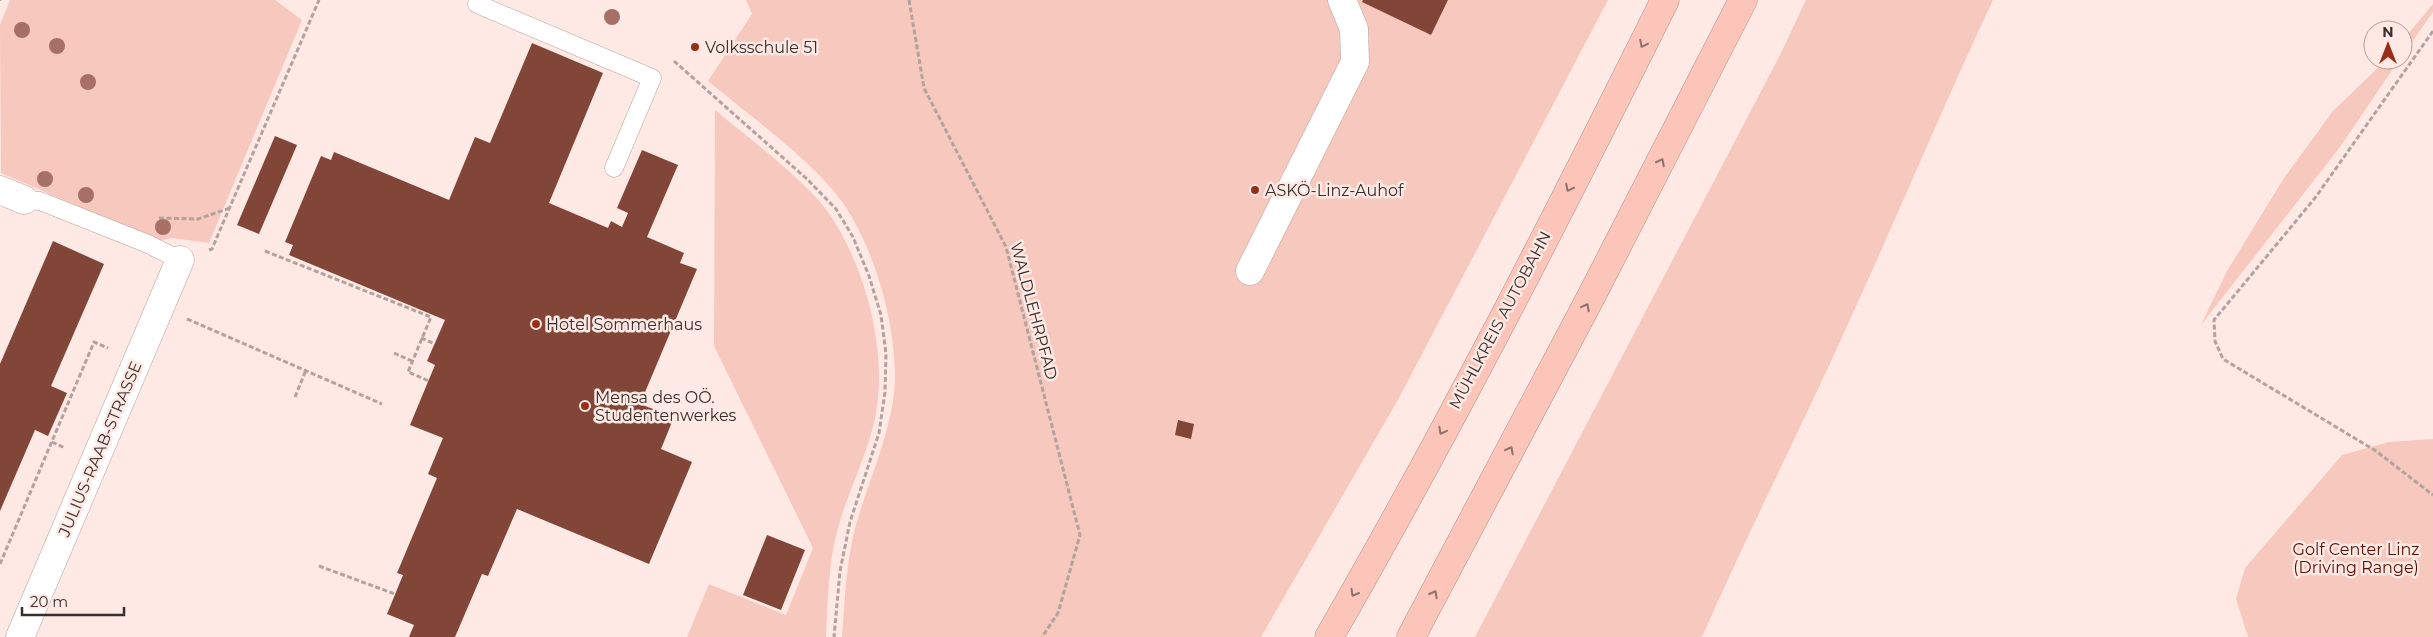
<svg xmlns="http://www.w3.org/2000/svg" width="2433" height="637" font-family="Montserrat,sans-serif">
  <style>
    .green { fill: #f7c8bd }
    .building { fill: #824639 }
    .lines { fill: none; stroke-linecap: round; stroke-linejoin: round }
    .service-casing { stroke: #baa19b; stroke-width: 19 }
    .minor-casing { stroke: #baa19b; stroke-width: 29 }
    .motorway-casing { stroke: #b79088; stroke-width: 29 }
    .path { stroke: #b3a29e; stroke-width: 3; stroke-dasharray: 5 2.5; stroke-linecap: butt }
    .service { stroke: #fff; stroke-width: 18 }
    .minor { stroke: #fff; stroke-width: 28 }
    .motorway { stroke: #fbc5b9; stroke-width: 28 }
    .tree { fill: #a67067 }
    .oneway { stroke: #90726b }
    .poi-dot { fill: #982e1a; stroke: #ffe9e4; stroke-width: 2 }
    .labels { text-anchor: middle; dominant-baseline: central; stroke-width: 5; stroke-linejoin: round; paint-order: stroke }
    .poi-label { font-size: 16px; fill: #382e2c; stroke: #ffe9e4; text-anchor: start }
    .street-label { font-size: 16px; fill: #382e2c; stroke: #ffe9e4 }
    .park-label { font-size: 16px; fill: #5e0d00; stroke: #ffe9e4 }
  </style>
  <rect width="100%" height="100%" fill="#ffe9e4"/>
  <g class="green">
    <path d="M 10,0 L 275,0 L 302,20 L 209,243 L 172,238 L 158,241 L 1,173 L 0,25 Z"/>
    <path d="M 746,0 L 1608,0 L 1399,398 L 1261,637 L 842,637 C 845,599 846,561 856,525 C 868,483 886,444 893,401 C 902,342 877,252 843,203 C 812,160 750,116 708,81 L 752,14 Z"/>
    <path d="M 1806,0 L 1993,0 C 1941,111 1894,224 1843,335 C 1797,436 1747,535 1702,637 L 1475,637 L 1780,55 Z"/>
    <path d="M 2433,4 L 2433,12 L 2403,55 L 2403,40 Z"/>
    <path d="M 2386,60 L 2399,60 L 2340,147 L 2201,325 L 2227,271 L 2284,178 L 2333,111 Z"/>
    <path d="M 715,110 C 746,136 781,162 810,191 C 857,237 885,333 878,398 C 874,443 850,485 838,528 C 828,563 828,601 826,637 L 687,637 L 709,584 L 786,615 L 813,548 L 714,346 Z"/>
    <path d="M 2433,439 L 2433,637 L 2248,637 L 2236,599 L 2245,568 L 2342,455 L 2389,442 Z"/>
  </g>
  <g class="building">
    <path d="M 1363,0 L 1448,0 L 1431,35 L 1362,2 Z"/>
    <path d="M 532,43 L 603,73 L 549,203 L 608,228 L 611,221 L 622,227 L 628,213 L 617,208 L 642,150 L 678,165 L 647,237 L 684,253 L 680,263 L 697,269 L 640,404 L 674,417 L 661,449 L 692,462 L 649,564 L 517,509 L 488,576 L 482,574 L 455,637 L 409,637 L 414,625 L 387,614 L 403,575 L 397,573 L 437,478 L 428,474 L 443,438 L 410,425 L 435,365 L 427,361 L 445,320 L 289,255 L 293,245 L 285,242 L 321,156 L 331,160 L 334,152 L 449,200 L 475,137 L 490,143 Z"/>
    <path d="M 275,136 L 297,145 L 259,234 L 237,225 Z"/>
    <path d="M 53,241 L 104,264 L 51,386 L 67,393 L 48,436 L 35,430 L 0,511 L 0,364 Z"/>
    <path d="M 1178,420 L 1194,424 L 1191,439 L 1175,435 Z"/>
    <path d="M 767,535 L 805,550 L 781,610 L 743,595 Z"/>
  </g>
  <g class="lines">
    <g class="service-casing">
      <g id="service">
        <path d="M 477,4 L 652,78 L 614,168"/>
        <path d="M 24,200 L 40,201 L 148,244 L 180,260"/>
      </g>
    </g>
    <g class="minor-casing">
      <g id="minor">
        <path d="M 0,190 L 24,200"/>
        <path d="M 1250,271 L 1355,62 L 1354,29 L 1342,0"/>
        <path d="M 20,637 L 180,260"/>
      </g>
    </g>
    <g class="motorway-casing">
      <g id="motorway">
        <path d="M 1329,637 C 1449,429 1558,215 1665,0"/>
        <path d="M 1411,637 L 1593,293 L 1743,0"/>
      </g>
    </g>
    <g class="path">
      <path d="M 909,0 L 924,88 L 1006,247 L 1080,535 L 1058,613 L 1042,637"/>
      <path d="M 0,1 L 0,0"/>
      <path d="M 2433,31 L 2315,198 L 2214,320 L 2215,341 L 2223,359 L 2376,451 L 2433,495"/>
      <path d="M 674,61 L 807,179 L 836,209 L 853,237 L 869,276 L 881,315 L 886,354 L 885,392 L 879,433 L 850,522 L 840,571 L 834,637"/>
      <path d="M 159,218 L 198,219 L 230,208"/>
      <path d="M 209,250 L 212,249 L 220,230 L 319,0"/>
      <path d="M 265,251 L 431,317 L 408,372 L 429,381"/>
      <path d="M 187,319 L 382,404"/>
      <path d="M 421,338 L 435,344"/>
      <path d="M 394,353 L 412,361"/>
      <path d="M 295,397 L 306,370"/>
      <path d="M 52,442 L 65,448"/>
      <path d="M 0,564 L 94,342 L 108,348"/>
      <path d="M 319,566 L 395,594"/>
    </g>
    <use href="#service" class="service"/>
    <use href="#minor" class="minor"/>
    <use href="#motorway" class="motorway"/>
  </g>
  <g class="tree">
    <circle cx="612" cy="17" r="8"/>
    <circle cx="22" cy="30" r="8"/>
    <circle cx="57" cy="46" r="8"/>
    <circle cx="88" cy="82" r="8"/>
    <circle cx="45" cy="179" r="8"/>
    <circle cx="86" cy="195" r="8"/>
    <circle cx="163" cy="227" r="8"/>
  </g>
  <defs><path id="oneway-chevron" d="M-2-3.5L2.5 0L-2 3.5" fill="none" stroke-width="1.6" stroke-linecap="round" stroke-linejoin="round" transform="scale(1.25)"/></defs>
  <g class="oneway">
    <use href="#oneway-chevron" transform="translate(1643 44) rotate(117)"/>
    <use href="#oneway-chevron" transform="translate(1661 162) rotate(-63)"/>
    <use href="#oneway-chevron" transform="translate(1569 188) rotate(117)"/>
    <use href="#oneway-chevron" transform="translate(1586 307) rotate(-62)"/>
    <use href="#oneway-chevron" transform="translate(1442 431) rotate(118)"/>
    <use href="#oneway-chevron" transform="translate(1510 450) rotate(-62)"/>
    <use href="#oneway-chevron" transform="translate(1354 593) rotate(120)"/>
    <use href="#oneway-chevron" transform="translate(1434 594) rotate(-62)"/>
  </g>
  <g class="poi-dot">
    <circle cx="695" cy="47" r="5"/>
    <circle cx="1255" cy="190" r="5"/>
    <circle cx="536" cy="324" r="5"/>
    <circle cx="585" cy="406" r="5"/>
  </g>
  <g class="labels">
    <g class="poi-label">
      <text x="705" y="47">Volksschule 51</text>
      <text x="1265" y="190">ASKÖ-Linz-Auhof</text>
      <text x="546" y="324">Hotel Sommerhaus</text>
      <text x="595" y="397">Mensa des OÖ.<tspan x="595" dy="18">Studentenwerkes</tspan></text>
    </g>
    <g class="street-label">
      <text transform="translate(1034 311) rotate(75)">WALDLEHRPFAD</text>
      <text transform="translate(1500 320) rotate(-62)">MÜHLKREIS AUTOBAHN</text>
      <text transform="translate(100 449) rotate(-67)">JULIUS-RAAB-STRASSE</text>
    </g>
    <g class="park-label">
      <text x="2356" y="549">Golf Center Linz<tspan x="2356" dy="18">(Driving Range)</tspan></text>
    </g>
  </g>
  <g transform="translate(2388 45)"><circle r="24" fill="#ffe9e4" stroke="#af9e9a"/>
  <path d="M0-4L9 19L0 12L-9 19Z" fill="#982e1a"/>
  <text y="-8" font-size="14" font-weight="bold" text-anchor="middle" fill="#382e2c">N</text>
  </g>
  <path d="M22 607v8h102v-8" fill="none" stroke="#382e2c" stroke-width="2.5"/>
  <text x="30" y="607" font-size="15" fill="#382e2c" stroke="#ffe9e4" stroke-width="4" paint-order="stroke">20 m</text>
</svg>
